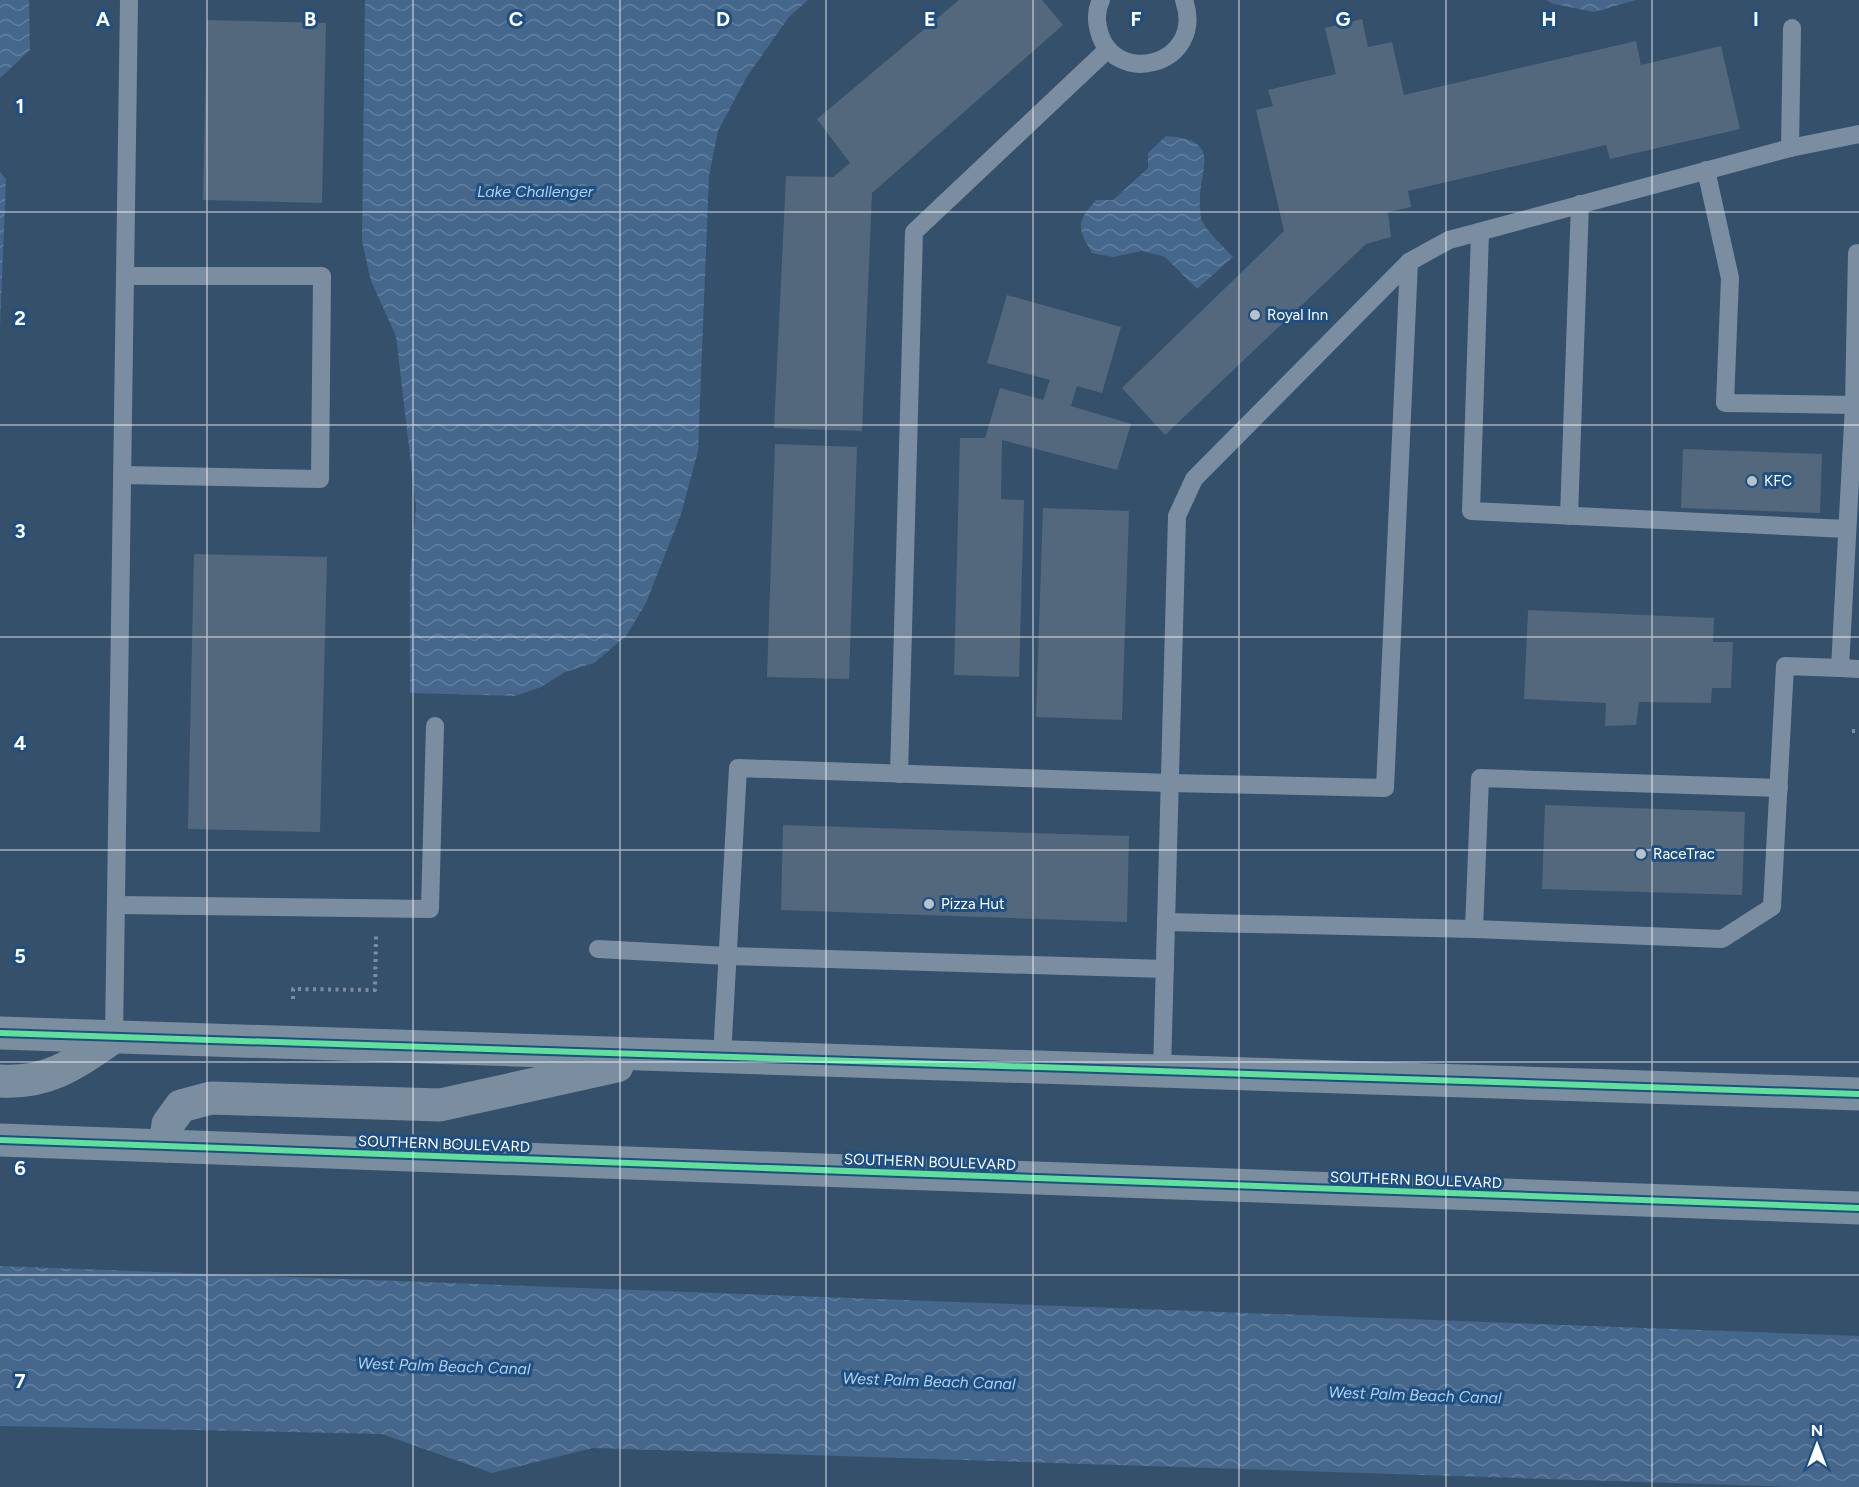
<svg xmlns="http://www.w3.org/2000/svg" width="1859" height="1487" font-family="Figtree,sans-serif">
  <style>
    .water { fill: url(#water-waves) }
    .building { fill: #53687d }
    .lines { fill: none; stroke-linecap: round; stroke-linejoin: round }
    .path { stroke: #7b8ea1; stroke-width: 4; stroke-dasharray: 3 4.5; stroke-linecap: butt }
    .service { stroke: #7b8ea1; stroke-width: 18 }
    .trunk { stroke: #7a8ea0; stroke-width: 33 }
    .cycleway-casing { stroke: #1f4f81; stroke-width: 10 }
    .cycleway { stroke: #60e19b; stroke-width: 6 }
    .grid { fill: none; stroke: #fff; stroke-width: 1.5; stroke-opacity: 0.55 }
    .poi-dot { fill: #b8c2cb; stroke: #1f4f81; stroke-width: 2 }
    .labels { text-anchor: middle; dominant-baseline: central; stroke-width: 6; stroke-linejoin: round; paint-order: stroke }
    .poi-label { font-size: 15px; fill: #fff; stroke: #1f4f81; text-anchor: start }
    .street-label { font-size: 15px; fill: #fff; stroke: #1f4f81 }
    .water-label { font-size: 16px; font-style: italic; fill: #b0d0f0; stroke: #1f4f81 }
    .grid-label { font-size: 20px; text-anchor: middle; font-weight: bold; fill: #fff; stroke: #1f4f81; stroke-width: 6; stroke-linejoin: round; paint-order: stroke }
  </style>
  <defs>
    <pattern id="water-waves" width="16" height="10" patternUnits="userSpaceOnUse" patternTransform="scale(1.5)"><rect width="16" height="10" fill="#45678b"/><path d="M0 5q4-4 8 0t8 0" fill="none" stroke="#617e9c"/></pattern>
  </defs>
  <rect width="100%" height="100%" fill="#35506b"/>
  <g class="water">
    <path d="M 0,0 L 29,0 L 30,50 L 0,78 Z"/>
    <path d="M 365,0 L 808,0 L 789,17 L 746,78 L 718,131 L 709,176 L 698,451 L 681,514 L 646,603 L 626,636 L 594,663 L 565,672 L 541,687 L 515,696 L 410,693 L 410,575 L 416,507 L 396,336 L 371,281 L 362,241 Z"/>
    <path d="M 1546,0 L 1636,0 L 1594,12 L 1554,4 Z"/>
    <path d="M 1166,136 C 1226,140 1197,169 1200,207 C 1201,211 1200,217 1202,221 C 1209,234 1223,246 1233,257 L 1197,289 L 1165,257 L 1142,251 L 1113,257 L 1092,253 C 1077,227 1076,223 1096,200 L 1113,200 L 1148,168 L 1148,153 Z"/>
    <path d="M 0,172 L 6,179 L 0,327 Z"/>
    <path d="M 0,1266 L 1859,1336 L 1859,1487 L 1797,1487 L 593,1448 L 492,1473 L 382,1434 L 0,1426 Z"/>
  </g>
  <g class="building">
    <path d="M 959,0 L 1042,0 L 1063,25 L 872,193 L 862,431 L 774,428 L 786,176 L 833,177 L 850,163 L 817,119 Z"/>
    <path d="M 1362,19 L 1368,47 L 1392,42 L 1404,95 L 1636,41 L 1641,65 L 1721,46 L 1740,129 L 1610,159 L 1606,145 L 1408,191 L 1411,207 L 1388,212 L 1391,237 L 1366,244 L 1165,435 L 1122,388 L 1284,231 L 1256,110 L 1273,106 L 1268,90 L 1336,74 L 1325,28 Z"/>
    <path d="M 207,20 L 326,23 L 322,203 L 203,200 Z"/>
    <path d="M 1007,295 L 1121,327 L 1102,393 L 1077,386 L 1071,406 L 1131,424 L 1117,470 L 1002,440 L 1001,499 L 1024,500 L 1019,677 L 954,675 L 960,438 L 985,438 L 1000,388 L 1043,400 L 1050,380 L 987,363 Z"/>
    <path d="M 775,444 L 857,447 L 849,679 L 767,677 Z"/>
    <path d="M 1683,449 L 1822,454 L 1820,513 L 1681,508 Z"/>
    <path d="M 1043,508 L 1129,511 L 1122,720 L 1036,717 Z"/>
    <path d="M 194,554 L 327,557 L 320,832 L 188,829 Z"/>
    <path d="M 1528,610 L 1714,618 L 1713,642 L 1733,642 L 1731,688 L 1712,688 L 1711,703 L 1639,702 L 1636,725 L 1605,726 L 1606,703 L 1524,699 Z"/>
    <path d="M 1545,805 L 1745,812 L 1742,895 L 1542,889 Z"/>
    <path d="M 783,825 L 1129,836 L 1127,922 L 781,910 Z"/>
  </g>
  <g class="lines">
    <g class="path">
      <path d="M 1852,731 L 1859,731"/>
      <path d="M 293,999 L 293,989 L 375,990 L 376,936"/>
    </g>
    <g class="service">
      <path d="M 1101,0 C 1097,8 1096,18 1098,27 C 1110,90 1207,66 1184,0"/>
      <path d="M 1790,148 L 1792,28"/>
      <path d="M 1706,170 L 1730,278 L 1725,403 L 1854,405"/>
      <path d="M 1480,232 L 1471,511 L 1847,529"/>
      <path d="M 123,475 L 320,479 L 322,276 L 126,276"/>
      <path d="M 1569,516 L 1580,204"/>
      <path d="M 1840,668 L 1859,669"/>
      <path d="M 899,774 L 914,232 L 1108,49"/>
      <path d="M 116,905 L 430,909 L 435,726"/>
      <path d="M 1166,922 L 1474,929 L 1722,939 L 1772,907 L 1785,666 L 1840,668 L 1854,405 L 1857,253"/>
      <path d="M 1474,929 L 1480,778 L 1779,788"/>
      <path d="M 598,949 L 727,956 L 1165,969"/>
      <path d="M 114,1037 L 129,0"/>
      <path d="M 722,1057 L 738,768 L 1170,783 L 1385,788 L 1409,262"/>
      <path d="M 1162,1071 L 1177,516 L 1194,479 L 1409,262 L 1449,240 L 1790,148 L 1859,134"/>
    </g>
    <g class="trunk">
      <path d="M 0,1033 L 1859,1094"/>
      <path d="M 0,1081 C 49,1084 76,1063 114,1037"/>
      <path d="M 0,1140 L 1859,1208"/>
      <path d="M 165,1146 L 168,1124 L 181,1106 L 211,1098 L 440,1105 L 617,1066"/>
    </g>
    <g class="cycleway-casing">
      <g id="cycleway">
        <path d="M 0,1033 L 1859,1094"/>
        <path d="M 0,1140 L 1859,1208"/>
      </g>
    </g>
    <use href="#cycleway" class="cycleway"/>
  </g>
  <path class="grid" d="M 207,0 L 207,1487M 413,0 L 413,1487M 620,0 L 620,1487M 826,0 L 826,1487M 1033,0 L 1033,1487M 1239,0 L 1239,1487M 1446,0 L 1446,1487M 1652,0 L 1652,1487M 0,212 L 1859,212M 0,425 L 1859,425M 0,637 L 1859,637M 0,850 L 1859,850M 0,1062 L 1859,1062M 0,1275 L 1859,1275"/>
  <g class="poi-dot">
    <circle cx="1255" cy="315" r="6"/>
    <circle cx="1752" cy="481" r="6"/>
    <circle cx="1641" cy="854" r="6"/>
    <circle cx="929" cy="904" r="6"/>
  </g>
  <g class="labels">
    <g class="poi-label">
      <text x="1267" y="315">Royal Inn</text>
      <text x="1764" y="481">KFC</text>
      <text x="1653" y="854">RaceTrac</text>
      <text x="941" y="904">Pizza Hut</text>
    </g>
    <g class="street-label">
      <text transform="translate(444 1144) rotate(2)">SOUTHERN BOULEVARD</text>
      <text transform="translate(930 1162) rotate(2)">SOUTHERN BOULEVARD</text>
      <text transform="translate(1416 1180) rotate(2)">SOUTHERN BOULEVARD</text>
    </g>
    <g class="water-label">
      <text x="535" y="191">Lake Challenger</text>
      <text transform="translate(444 1366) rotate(2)">West Palm Beach Canal</text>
      <text transform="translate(929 1381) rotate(2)">West Palm Beach Canal</text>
      <text transform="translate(1415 1395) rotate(2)">West Palm Beach Canal</text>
    </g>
  </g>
  <g class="grid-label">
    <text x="103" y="26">A</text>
    <text x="310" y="26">B</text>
    <text x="516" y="26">C</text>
    <text x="723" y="26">D</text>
    <text x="930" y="26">E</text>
    <text x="1136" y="26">F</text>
    <text x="1343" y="26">G</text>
    <text x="1549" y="26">H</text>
    <text x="1756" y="26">I</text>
    <text x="20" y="113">1</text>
    <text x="20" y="325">2</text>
    <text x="20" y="538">3</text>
    <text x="20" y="750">4</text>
    <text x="20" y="963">5</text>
    <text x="20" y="1175">6</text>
    <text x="20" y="1388">7</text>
  </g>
  <g transform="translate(1817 1445)" stroke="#1f4f81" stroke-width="4.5" paint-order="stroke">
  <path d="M0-4.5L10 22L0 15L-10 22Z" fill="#ffffff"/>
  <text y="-9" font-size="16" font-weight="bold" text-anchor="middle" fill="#ffffff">N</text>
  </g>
</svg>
